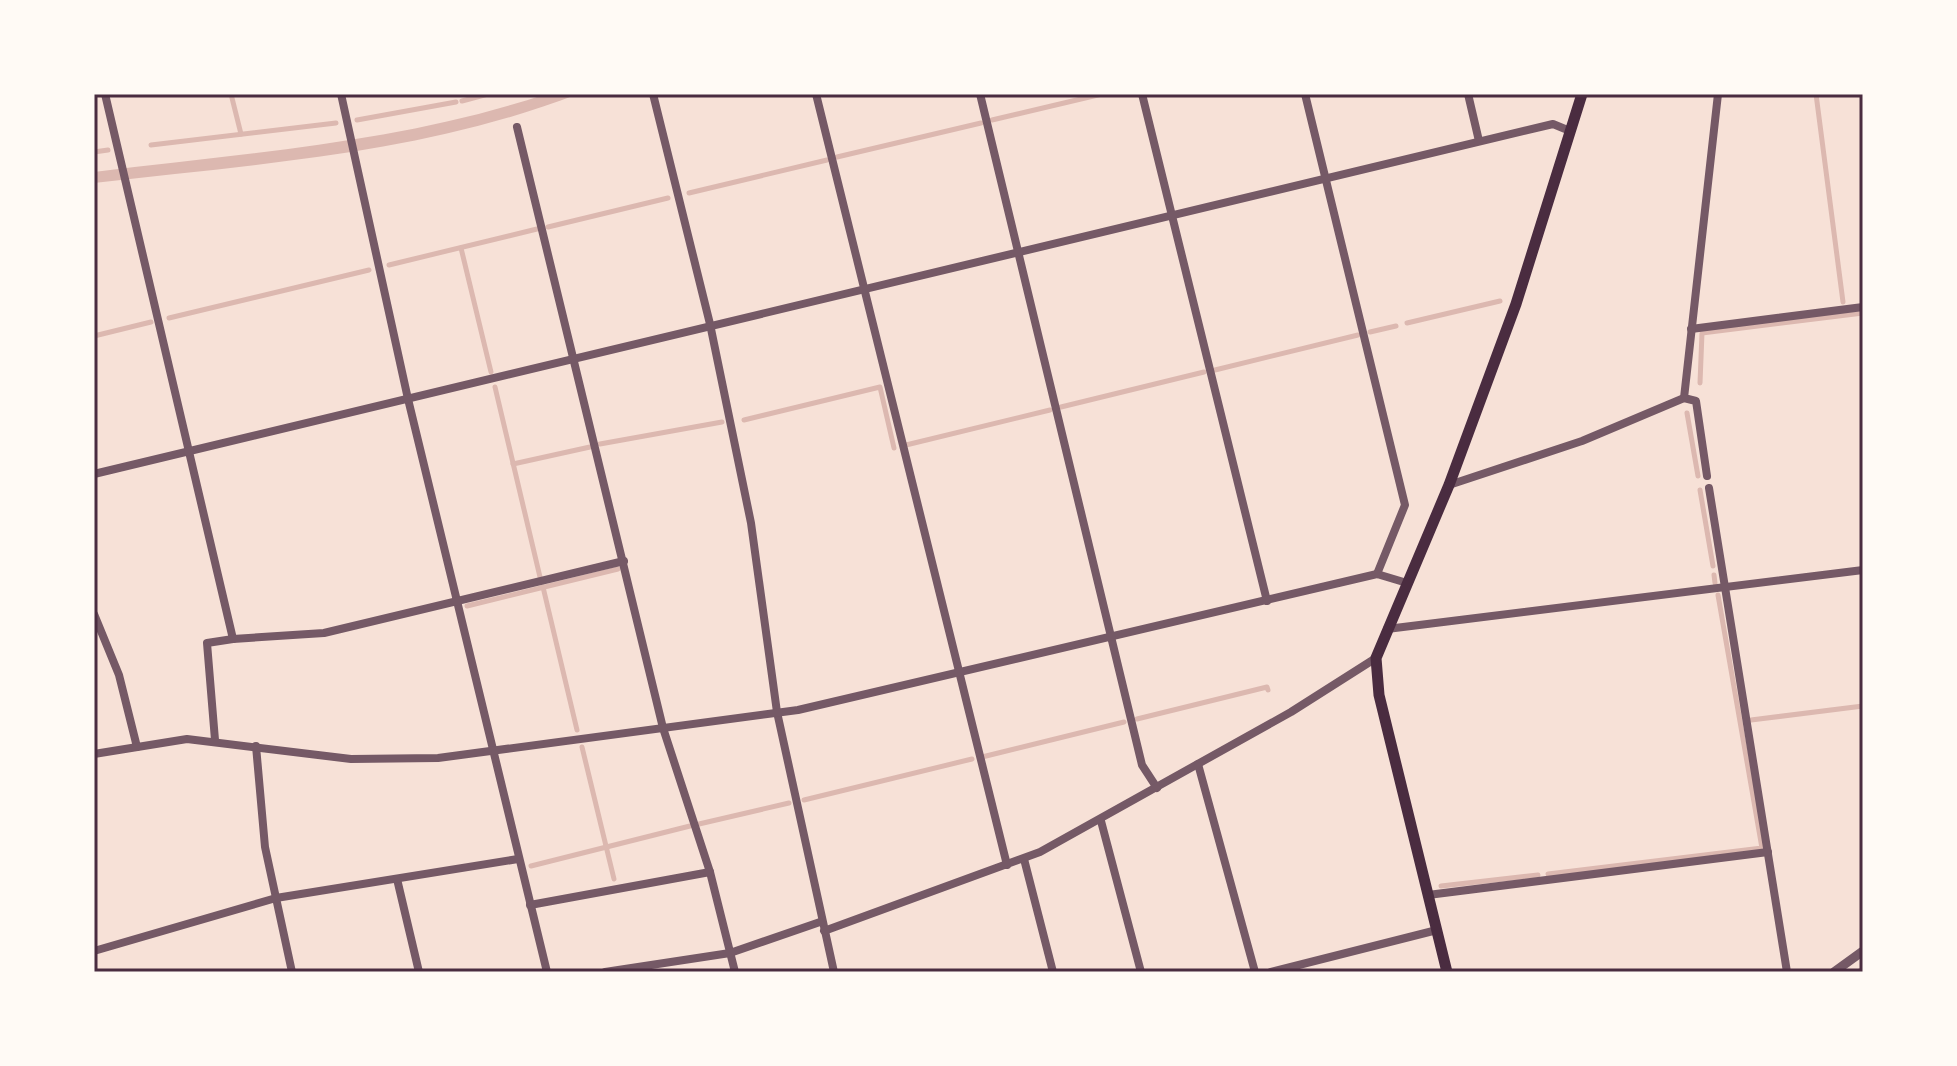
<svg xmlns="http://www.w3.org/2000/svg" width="1957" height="1066" font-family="Roboto,sans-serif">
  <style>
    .water { fill: #dcb8b0 }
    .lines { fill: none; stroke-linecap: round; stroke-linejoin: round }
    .stream { stroke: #dcb8b0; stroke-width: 5 }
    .minor { stroke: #755966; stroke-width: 8 }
    .tertiary { stroke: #755966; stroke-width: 9 }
    .secondary { stroke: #4a2c40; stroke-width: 11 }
    .neatline { fill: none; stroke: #4a2c40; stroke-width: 3 }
  </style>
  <rect width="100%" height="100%" fill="#f7e1d7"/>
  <path class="water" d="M 546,94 L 578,94 C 423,154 257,164 94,183 L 94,172 C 246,153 400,143 546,94 Z"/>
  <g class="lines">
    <g class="stream">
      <path d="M 231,94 L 241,134"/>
      <path d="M 1816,94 L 1843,302"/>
      <path d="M 462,101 L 488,94"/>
      <path d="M 357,120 L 456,102"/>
      <path d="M 992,120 L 1102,94"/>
      <path d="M 151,145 L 336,123"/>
      <path d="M 94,152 L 108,150"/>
      <path d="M 837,157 L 981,123"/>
      <path d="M 689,193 L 827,160"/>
      <path d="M 548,227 L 668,198"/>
      <path d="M 461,248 L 491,372"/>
      <path d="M 389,265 L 537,229"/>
      <path d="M 169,318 L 369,270"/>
      <path d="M 1407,323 L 1500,301"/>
      <path d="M 1370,332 L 1396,326"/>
      <path d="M 94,336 L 151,322"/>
      <path d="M 1215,370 L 1358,335"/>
      <path d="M 1700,383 L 1702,333 L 1863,313"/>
      <path d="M 495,387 L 540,577"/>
      <path d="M 1061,407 L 1204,372"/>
      <path d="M 1687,413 L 1698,476"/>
      <path d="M 744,420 L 880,387 L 894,448"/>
      <path d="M 600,444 L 722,422"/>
      <path d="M 906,445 L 1050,410"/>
      <path d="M 513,464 L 590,447"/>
      <path d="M 1700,490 L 1713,566"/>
      <path d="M 1714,575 L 1715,583"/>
      <path d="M 543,587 L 577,730"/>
      <path d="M 467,606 L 618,569"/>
      <path d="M 1137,719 L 1267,687 L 1268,690"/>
      <path d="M 1751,720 L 1863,706"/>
      <path d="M 582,747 L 614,879"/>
      <path d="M 982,757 L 1124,722"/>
      <path d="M 804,800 L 972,759"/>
      <path d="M 699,824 L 789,803"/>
      <path d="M 531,866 L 690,826"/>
      <path d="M 1548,874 L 1762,848 L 1718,595"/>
      <path d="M 1441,886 L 1538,875"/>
      <path d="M 1858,972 L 1863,969"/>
    </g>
    <g class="minor">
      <path d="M 105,94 L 233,639 L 207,643 L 215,740"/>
      <path d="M 341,94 L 408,399 L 547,972"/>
      <path d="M 653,94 L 710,324 L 751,523 L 777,712 L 834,972"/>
      <path d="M 816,94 L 1007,865"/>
      <path d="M 980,94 L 1142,765 L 1157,788"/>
      <path d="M 1142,94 L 1267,601"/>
      <path d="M 1305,94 L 1405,505 L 1377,574"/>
      <path d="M 1468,94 L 1479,141"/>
      <path d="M 517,127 L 663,728 L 710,872 L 735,972"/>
      <path d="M 1691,329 L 1863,307"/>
      <path d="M 94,474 L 1553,124 L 1570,131"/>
      <path d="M 1707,476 L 1696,401 L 1684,398 L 1718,94"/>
      <path d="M 1449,485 L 1582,441 L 1684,398"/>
      <path d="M 1709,488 L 1787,972"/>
      <path d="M 94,614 L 119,675 L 137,747"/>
      <path d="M 1387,629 L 1863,570"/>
      <path d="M 233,639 L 324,633 L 624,561"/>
      <path d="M 256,746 L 265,847 L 292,972"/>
      <path d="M 94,754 L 187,739 L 351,759 L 438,758 L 798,710 L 1377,574 L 1407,583"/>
      <path d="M 1198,764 L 1255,972"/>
      <path d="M 1101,821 L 1141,972"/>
      <path d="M 1024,859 L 1053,972"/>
      <path d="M 397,879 L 419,972"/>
      <path d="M 1428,895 L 1768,852"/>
      <path d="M 530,905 L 710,872"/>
      <path d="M 824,931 L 1040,852 L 1291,712 L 1376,658"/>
      <path d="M 94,951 L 276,898 L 518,859"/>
      <path d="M 605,972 L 730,953 L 820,922"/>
      <path d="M 1271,972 L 1437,930"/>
    </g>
    <path class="tertiary" d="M 1834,972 L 1863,951"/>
    <path class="secondary" d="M 1447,972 L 1379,695 L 1376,658 L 1449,485 L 1516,304 L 1582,94"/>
  </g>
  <rect width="1957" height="1066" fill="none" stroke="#fffaf5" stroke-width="192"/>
  <rect x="96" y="96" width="1765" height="874" class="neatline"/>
</svg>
